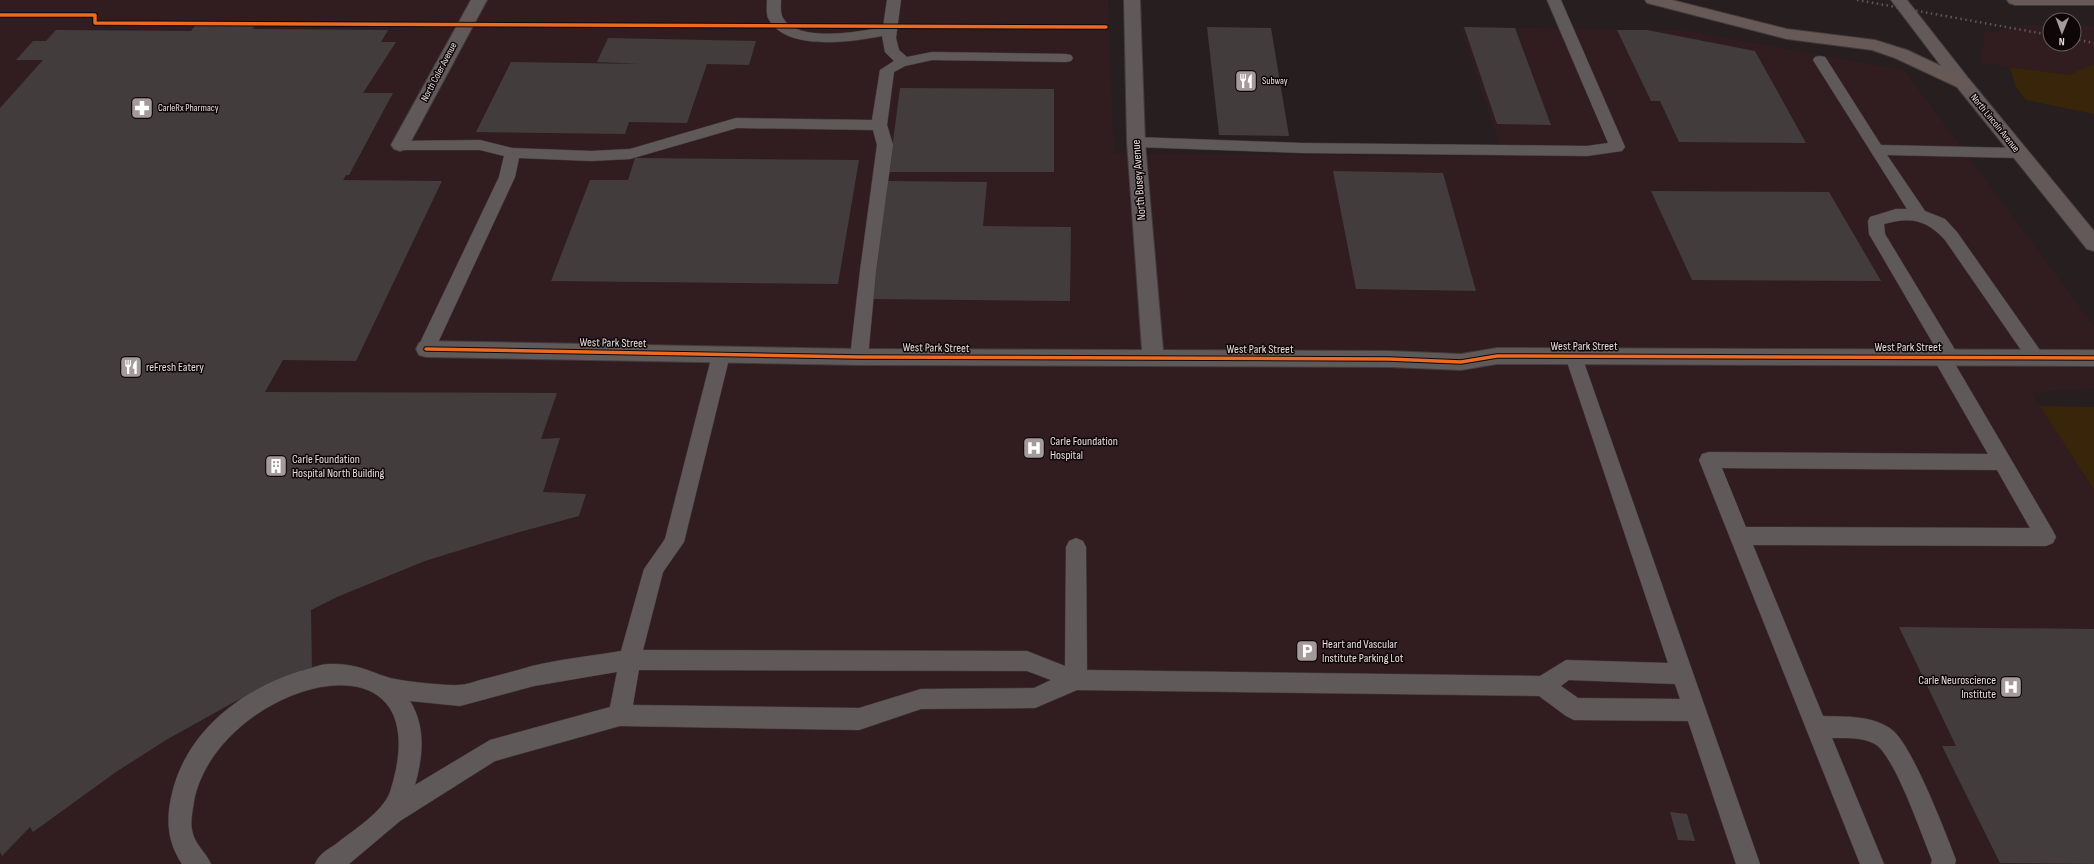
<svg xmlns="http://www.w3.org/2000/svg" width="2094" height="864" font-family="'Sofia Sans Condensed',sans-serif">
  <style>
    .built { fill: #311d20 }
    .green { fill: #392509 }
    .building { fill: #423c3d }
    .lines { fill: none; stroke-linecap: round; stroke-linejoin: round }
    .lane-casing { stroke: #423b3c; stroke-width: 1 }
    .street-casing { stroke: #423b3c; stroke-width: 2 }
    .secondary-casing { stroke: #423b3c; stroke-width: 2 }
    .primary-casing { stroke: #423b3c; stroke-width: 2 }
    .lane { fill: #60595a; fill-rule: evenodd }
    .street { fill: #60595a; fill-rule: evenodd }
    .secondary { fill: #625958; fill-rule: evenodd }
    .primary { fill: #665956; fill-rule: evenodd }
    .rail { stroke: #5e5858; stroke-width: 2.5; stroke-dasharray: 1.5 3.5; stroke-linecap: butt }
    .cycleway-casing { stroke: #0e0708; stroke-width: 5.5 }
    .cycleway { stroke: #ed6a23; stroke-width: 3.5 }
    .labels { text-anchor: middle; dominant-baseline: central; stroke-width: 3; stroke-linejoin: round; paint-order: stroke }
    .far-street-label { font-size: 10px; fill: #e8ddde; stroke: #0e0708 }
    .far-poi-label { font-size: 10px; fill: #e8ddde; stroke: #0e0708; text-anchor: start }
    .street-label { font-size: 12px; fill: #e8ddde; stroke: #0e0708 }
    .poi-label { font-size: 12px; fill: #e8ddde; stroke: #0e0708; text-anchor: start }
  </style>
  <rect width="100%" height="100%" fill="#261e1f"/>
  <g class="built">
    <path d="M 0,0 L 1108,0 L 1114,153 L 1504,157 L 1460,27 L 1681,30 L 1904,70 L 2094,326 L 2094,388 L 2032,393 L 2094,490 L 2094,864 L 0,864 Z"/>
    <path d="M 2022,26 L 2050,26 L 2050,44 L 2074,44 L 2074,26 L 2094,26 L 2094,65 L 2068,75 L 1981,63 L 1984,33 Z"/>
  </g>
  <g class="green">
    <path d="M 2092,65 L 2094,65 L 2094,114 L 2026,100 L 2016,87 L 2010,67 L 2068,75 Z"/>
    <path d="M 2040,406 L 2094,407 L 2094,490 Z"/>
  </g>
  <g class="building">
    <path d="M 198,22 L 258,23 L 252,29 L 388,30 L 381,42 L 396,42 L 363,93 L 393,93 L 349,175 L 346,175 L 343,180 L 442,181 L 356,361 L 283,360 L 265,392 L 557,393 L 541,439 L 560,438 L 543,492 L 586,494 L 579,516 L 516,533 L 425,561 L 337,597 L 311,610 L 312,669 L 290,677 L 236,701 L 166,740 L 116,772 L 33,832 L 30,827 L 2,856 L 0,852 L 0,108 L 43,60 L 16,60 L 33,41 L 46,41 L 56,30 L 191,31 Z"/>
    <path d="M 1207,27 L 1271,28 L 1289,136 L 1219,135 Z"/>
    <path d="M 1464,27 L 1515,28 L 1551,125 L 1497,124 Z"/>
    <path d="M 1617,30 L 1647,30 L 1755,51 L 1806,143 L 1679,142 L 1660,101 L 1651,101 Z"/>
    <path d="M 608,38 L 756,41 L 749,65 L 707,64 L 687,123 L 629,122 L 625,134 L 476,132 L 511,62 L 641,64 L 597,62 Z"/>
    <path d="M 900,88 L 1054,89 L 1054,172 L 889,172 Z"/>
    <path d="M 635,158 L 859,160 L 838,284 L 551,281 L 590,180 L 628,180 Z"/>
    <path d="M 1333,171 L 1443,173 L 1476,291 L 1356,289 Z"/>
    <path d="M 888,181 L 987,182 L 983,226 L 1071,227 L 1070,301 L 870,299 Z"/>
    <path d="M 1651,191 L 1829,192 L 1881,281 L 1692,280 Z"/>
    <path d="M 1899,627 L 2094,629 L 2094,864 L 2000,863 L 1942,746 L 1956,746 Z"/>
    <path d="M 1670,812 L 1687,814 L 1695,841 L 1678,840 Z"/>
  </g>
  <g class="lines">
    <g class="lane-casing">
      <g id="lane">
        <path d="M 767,0 L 781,0 C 781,5 780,14 783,18 C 798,43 859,32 883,27 L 887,0 L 901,0 L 896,38 L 899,50 L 907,57 L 932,52 L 1066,54 L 1071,55 L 1073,58 L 1071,61 L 1066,62 L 932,60 L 905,66 L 894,72 L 887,125 L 893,145 L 876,271 L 868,357 L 865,362 L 859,364 L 853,362 L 850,357 L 860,271 L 877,145 L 873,130 L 737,128 L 630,159 L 591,161 L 519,158 L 515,177 L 435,349 L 432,354 L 426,356 L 420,354 L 417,349 L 499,177 L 504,156 L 480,150 L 400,150 L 395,149 L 392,145 L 395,141 L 480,140 L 512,148 L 591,151 L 630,149 L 736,118 L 872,120 L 880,70 L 894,61 L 885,52 L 882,36 C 852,42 785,52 768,18 C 766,13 767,5 767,0 Z"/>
        <path d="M 1547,0 L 1561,0 L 1625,147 L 1622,151 L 1587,156 L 1302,153 L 1136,147 L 1131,146 L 1128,142 L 1131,138 L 1136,137 L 1302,143 L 1587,146 L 1608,143 Z"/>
        <path d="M 1820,56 L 1825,57 L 1827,60 L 1881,145 L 2018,148 L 2023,149 L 2026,153 L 2023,157 L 2018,158 L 1887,155 L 1925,211 L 1945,219 L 1957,232 L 2042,353 L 2045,358 L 2042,363 L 2036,365 L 2030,363 L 1945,240 C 1927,220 1911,216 1884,224 L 1885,234 L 1960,358 L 1955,364 L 2053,531 L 2056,537 L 2053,543 L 2046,546 L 1753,545 L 1823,716 C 1847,717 1871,715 1891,729 C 1911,742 1946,834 1956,860 L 1955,864 L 1931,864 L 1932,860 C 1922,836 1895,756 1875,744 C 1862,737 1847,738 1832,738 L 1884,864 L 1860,864 L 1699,460 L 1702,454 L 1709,452 L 1988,454 L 1933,358 L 1938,352 L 1869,234 L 1868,221 L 1870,217 L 1896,209 L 1907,209 L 1813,60 L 1815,57 ZM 1722,468 L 1997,470 L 2030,528 L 1746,527 Z"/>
        <path d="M 721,348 L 727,350 L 730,355 L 684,542 L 663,572 L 643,650 L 1027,651 L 1065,666 L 1066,547 L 1069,541 L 1076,538 L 1083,541 L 1086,547 L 1087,670 L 1540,676 L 1566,660 L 1668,663 L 1565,356 L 1568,351 L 1574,349 L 1580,351 L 1760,864 L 1736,864 L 1688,721 L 1574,720 L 1566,716 L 1539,696 L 1077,690 L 1035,708 L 921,709 L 859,730 L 620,726 L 495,761 L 400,821 L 349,864 L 315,864 C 319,854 327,850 336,844 C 352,831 383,812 390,792 C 446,618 217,683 194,801 C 193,810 190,821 192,830 C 194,844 206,852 211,864 L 182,864 C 168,843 166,822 171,798 C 184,733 240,690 300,671 C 310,669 320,664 329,664 C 354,663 366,670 387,677 C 397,681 448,686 459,685 C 466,685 473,682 480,680 C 497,676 515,671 532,666 C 561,659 592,656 621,651 L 644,569 L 665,539 L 712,355 L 715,350 ZM 639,670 L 1027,671 L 1051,680 L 1034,688 L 921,689 L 859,708 L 633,705 ZM 617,672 L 610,707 L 490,740 L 415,785 C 423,756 426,727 410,701 L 460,706 L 534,686 ZM 1569,680 L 1675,684 L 1680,699 L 1578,698 L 1561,686 Z"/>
      </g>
    </g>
    <g class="street-casing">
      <g id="street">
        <path d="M 471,0 L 487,0 L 409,145 L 406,149 L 400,151 L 394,149 L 391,145 Z"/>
        <path d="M 1124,0 L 1140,0 L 1145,142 L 1163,350 L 1389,351 L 1461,354 L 1497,348 L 2094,350 L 2094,366 L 1497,364 L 1461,370 L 1389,367 L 859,365 L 426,357 L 419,355 L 416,349 L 419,343 L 426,341 L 859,349 L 1142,350 L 1127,142 Z"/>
      </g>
    </g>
    <g class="secondary-casing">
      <path id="secondary" d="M 1891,0 L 1907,0 L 1969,79 L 2094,231 L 2094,251 L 2087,249 L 1957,87 Z"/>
    </g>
    <g class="primary-casing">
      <g id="primary">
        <path d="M 1645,0 L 1672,0 L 1787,29 L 1875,40 L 1907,50 L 1969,79 L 1971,83 L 1969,87 L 1963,88 L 1957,87 L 1895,58 L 1872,50 L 1787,39 L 1647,3 Z"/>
        <path d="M 2007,0 L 2094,0 L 2094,5 L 2015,5 L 2009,3 Z"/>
      </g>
    </g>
    <use href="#lane" class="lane"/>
    <use href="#street" class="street"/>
    <use href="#secondary" class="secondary"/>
    <use href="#primary" class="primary"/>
    <g class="rail">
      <path d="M 1857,0 L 2050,35"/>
      <path d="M 2074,39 L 2094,43"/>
    </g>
    <g class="cycleway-casing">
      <g id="cycleway">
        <path d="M 0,15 L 95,15 L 95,23 L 1106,27"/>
        <path d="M 426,349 L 859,357 L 1389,359 L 1461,362 L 1497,356 L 2094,358"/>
      </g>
    </g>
    <use href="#cycleway" class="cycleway"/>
  </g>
  <defs>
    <g id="restaurant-square" transform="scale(1.15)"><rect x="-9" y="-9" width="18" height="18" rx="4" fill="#a49a9b" stroke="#0e0708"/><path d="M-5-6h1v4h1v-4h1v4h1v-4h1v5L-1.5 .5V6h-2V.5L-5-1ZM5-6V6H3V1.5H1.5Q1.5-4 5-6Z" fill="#fff"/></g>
    <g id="pharmacy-square" transform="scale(1.15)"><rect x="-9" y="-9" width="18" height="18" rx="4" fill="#a49a9b" stroke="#0e0708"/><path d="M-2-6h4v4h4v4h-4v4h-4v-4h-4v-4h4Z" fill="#fff"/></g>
    <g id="hospital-square" transform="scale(1.15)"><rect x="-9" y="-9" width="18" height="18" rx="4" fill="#a49a9b" stroke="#0e0708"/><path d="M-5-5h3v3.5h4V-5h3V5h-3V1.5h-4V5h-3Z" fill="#fff"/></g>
    <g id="building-square" transform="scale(1.15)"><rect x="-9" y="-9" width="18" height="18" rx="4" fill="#a49a9b" stroke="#0e0708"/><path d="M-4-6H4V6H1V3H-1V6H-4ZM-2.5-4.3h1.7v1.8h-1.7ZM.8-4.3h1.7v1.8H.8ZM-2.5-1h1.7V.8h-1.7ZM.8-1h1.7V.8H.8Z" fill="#fff"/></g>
    <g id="parking-square" transform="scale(1.15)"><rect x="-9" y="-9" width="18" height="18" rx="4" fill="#a49a9b" stroke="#0e0708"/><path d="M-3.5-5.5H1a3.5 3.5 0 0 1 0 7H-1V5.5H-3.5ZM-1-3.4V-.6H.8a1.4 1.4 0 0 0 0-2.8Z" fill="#fff"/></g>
  </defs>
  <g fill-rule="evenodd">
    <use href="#restaurant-square" x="1246" y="81"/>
    <use href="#pharmacy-square" x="142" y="108"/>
    <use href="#restaurant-square" x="131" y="367"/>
    <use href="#hospital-square" x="1034" y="448"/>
    <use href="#building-square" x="276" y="466"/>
    <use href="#parking-square" x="1307" y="651"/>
    <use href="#hospital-square" x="2011" y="687"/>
  </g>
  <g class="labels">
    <g class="far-street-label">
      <text transform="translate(439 72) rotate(-62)">North Coler Avenue</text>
      <text transform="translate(1995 123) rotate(51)">North Lincoln Avenue</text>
    </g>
    <g class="far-poi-label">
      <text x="1262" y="81">Subway</text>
      <text x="158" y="108">CarleRx Pharmacy</text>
    </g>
    <g class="street-label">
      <text transform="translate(1139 180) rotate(-94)">North Busey Avenue</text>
      <text transform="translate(613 343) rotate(1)">West Park Street</text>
      <text x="1584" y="346">West Park Street</text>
      <text x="1908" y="347">West Park Street</text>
      <text transform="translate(936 348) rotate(1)">West Park Street</text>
      <text x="1260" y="349">West Park Street</text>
    </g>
    <g class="poi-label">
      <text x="146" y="367">reFresh Eatery</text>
      <text x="1050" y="441">Carle Foundation<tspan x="1050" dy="14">Hospital</tspan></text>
      <text x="292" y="459">Carle Foundation<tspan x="292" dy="14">Hospital North Building</tspan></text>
      <text x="1322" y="644">Heart and Vascular<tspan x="1322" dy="14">Institute Parking Lot</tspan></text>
      <text x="1996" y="680" text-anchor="end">Carle Neuroscience<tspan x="1996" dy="14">Institute</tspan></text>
    </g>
  </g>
  <g transform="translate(2062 32) rotate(181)"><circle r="19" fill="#0e0708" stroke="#655d5e"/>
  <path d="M0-3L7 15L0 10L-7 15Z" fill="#a49a9b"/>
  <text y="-6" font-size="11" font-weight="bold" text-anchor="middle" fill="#e8ddde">N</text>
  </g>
</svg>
